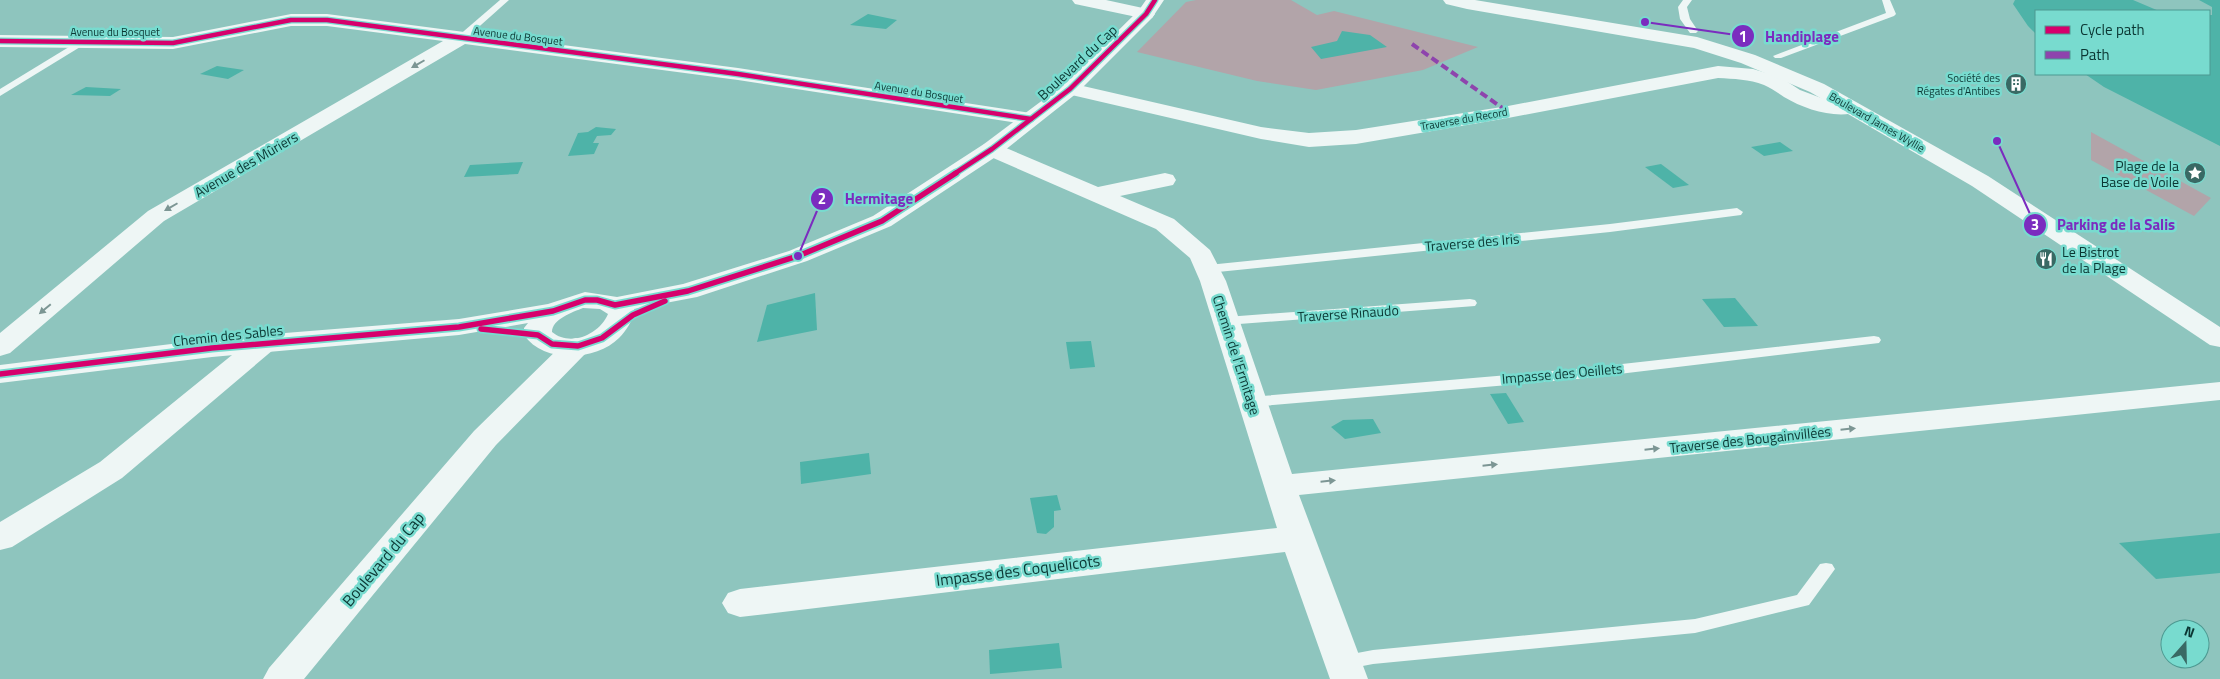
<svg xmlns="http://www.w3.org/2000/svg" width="2220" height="679" font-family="'Titillium Web',sans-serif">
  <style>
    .green { fill: #b2a4a9 }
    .water { fill: #4eb3a8 }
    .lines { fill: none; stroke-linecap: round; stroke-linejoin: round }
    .service { fill: #eef6f5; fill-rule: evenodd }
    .minor { fill: #eef6f5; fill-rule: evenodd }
    .tertiary { fill: #eef6f5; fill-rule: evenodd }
    .quiet { stroke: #8e44ad; stroke-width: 4; stroke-dasharray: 8 4; stroke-linecap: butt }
    .cycleway-far1-casing { stroke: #78dbcf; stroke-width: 7 }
    .cycleway-casing { stroke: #78dbcf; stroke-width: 9 }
    .cycleway-far1 { stroke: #d6006c; stroke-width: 4.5 }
    .cycleway { stroke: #d6006c; stroke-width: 5.5 }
    .oneway { fill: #7c9694 }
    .labels { text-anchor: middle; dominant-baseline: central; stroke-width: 5; stroke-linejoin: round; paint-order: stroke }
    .far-street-label { font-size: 11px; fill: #0b3733; stroke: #78dbcf }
    .far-poi-label { font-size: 11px; fill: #0b3733; stroke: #78dbcf; text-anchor: end }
    .street-label { font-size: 14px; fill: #0b3733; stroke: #78dbcf }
    .poi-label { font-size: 14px; fill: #0b3733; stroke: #78dbcf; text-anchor: end }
    .near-street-label { font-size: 16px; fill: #0b3733; stroke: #78dbcf }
    .leader { fill: none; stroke: #7b2cbf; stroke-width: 2 }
    .callout-dot { fill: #7b2cbf; stroke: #78dbcf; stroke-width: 2 }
    .mark-label { font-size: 15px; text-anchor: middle; font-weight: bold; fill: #fff }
    .callout-label { font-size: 15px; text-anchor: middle; font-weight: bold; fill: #7b2cbf; stroke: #78dbcf; stroke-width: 5; stroke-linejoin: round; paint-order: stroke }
  </style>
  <rect width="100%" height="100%" fill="#8ec5be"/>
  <g class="green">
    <path d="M 1196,0 L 1291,0 L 1317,15 L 1334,11 L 1478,47 L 1423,70 L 1316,90 L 1257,81 L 1137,52 L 1186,2 Z"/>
    <path d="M 2091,132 L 2211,198 L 2194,216 L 2091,160 Z"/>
  </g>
  <g class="water">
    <path d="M 2015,0 L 2133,0 L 2159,11 L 2036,11 L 2036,34 L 2028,26 L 2013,4 Z"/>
    <path d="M 2199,0 L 2220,0 L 2220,146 L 2104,87 L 2085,74 L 2209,74 L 2209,15 L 2212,15 L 2212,7 Z"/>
    <path d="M 868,14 L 897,20 L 886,29 L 850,25 Z"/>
    <path d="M 1342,31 L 1370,35 L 1387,47 L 1321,59 L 1311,47 L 1337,41 Z"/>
    <path d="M 217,66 L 244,70 L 228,79 L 200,74 Z"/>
    <path d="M 86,87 L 121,89 L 110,96 L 71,95 Z"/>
    <path d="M 596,127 L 616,129 L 611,135 L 597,136 L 593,143 L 599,143 L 594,154 L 568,156 L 578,133 L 588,132 Z"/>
    <path d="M 1780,142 L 1793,151 L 1764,156 L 1751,147 Z"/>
    <path d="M 523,162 L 518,174 L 464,177 L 470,165 Z"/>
    <path d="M 1661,164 L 1689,185 L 1673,188 L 1645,167 Z"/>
    <path d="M 815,293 L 817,330 L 757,342 L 767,305 Z"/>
    <path d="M 1735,298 L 1758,326 L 1724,327 L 1702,299 Z"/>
    <path d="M 1091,341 L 1095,367 L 1070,369 L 1066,342 Z"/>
    <path d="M 1506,393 L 1524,422 L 1508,424 L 1490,394 Z"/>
    <path d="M 1373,419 L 1381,433 L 1345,439 L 1331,427 L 1343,420 Z"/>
    <path d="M 869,453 L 871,474 L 801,484 L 800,462 Z"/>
    <path d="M 1057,495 L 1061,510 L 1054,511 L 1054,527 L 1046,534 L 1037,533 L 1030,498 Z"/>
    <path d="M 2220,533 L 2220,573 L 2156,579 L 2119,543 Z"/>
    <path d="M 1059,643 L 1062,668 L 990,674 L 989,650 Z"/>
  </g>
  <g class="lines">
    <g class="service">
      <path d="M 500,0 L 509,0 L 463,41 L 457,41 L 457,37 Z"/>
      <path d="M 1683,0 L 1692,0 L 1687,7 L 1690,19 L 1698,31 L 1696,33 L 1690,33 L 1680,19 L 1678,7 Z"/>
      <path d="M 1882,0 L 1890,0 L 1896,14 L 1894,16 L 1781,58 L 1775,58 L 1773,56 L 1886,13 Z"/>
      <path d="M 82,39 L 87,42 L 85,44 L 0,96 L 0,89 Z"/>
      <path d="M 1737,208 L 1743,212 L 1741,215 L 1610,232 L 1208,273 L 1202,269 L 1208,265 L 1610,224 Z"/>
      <path d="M 1470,299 L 1475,300 L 1477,303 L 1475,306 L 1226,325 L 1219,321 L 1226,317 Z"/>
      <path d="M 1874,336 L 1879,337 L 1881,340 L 1879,343 L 1577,379 L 1251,407 L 1246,405 L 1244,402 L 1246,399 L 1251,397 L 1577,369 Z"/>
      <path d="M 1826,563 L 1832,564 L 1835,569 L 1809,605 L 1695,633 L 1373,664 L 1342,670 L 1336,667 L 1333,662 L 1336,657 L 1373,650 L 1695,619 L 1797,595 L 1820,564 Z"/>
    </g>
    <g class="minor">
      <path d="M 1072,0 L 1106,0 L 1152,10 L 1155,14 L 1152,18 L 1146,19 L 1075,4 Z"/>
      <path d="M 291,14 L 327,14 L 738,68 L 1031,113 L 1038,115 L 1042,119 L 1038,123 L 1031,125 L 738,80 L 465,44 L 164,221 L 10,353 L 0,356 L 0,333 L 148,211 L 443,41 L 327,26 L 291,26 L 173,49 L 0,47 L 0,35 L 173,37 Z"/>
      <path d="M 1718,66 L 1753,69 L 1780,77 L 1800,90 L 1832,102 L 1859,104 L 1862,108 L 1859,112 C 1835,119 1806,110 1784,97 C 1778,93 1771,88 1764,85 C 1749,79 1734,79 1718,78 L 1508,118 L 1356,144 L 1309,147 L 1261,139 L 1063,93 L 1060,89 L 1063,85 L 1070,83 L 1261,127 L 1309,133 L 1356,130 L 1508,106 Z"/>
      <path d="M 992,142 L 1098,187 L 1165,173 L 1173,175 L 1176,180 L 1173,185 L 1120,196 L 1174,219 L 1210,250 L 1226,281 L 1292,474 L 2220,382 L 2220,400 L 1299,495 L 1368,679 L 1330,679 L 1285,552 L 740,617 L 728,613 L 722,603 L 728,593 L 740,589 L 1277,528 L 1200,281 L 1190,258 L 1156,229 L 984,154 L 981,149 L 984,144 Z"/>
      <path d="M 263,335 L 273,338 L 277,344 L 273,350 L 122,478 L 12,547 L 0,550 L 0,522 L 100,462 L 253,338 Z"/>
      <path d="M 576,338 L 586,341 L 590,347 L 586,353 L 496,445 L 304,679 L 263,679 L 269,668 L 474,431 L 566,341 Z"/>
    </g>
    <g class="tertiary">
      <path d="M 1146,0 L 1164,0 L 1152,18 L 1077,93 L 1000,154 L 891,226 L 807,261 L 697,297 L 634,309 L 635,311 C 632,321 627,330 619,338 C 596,361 544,364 524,335 L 524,328 L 528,323 L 459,335 L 212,357 L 0,383 L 0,365 L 212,339 L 459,319 L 548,304 L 585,292 L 617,297 L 683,284 L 789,251 L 873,216 L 984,144 L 1063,85 L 1139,10 ZM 583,308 L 600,309 L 608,314 C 599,335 570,347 552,332 C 552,319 573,312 583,308 Z"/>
      <path d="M 1443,0 L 1475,0 L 1697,37 L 1755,55 L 1824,84 L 1988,176 L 2220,327 L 2220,347 L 2210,345 L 1972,186 L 1810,92 L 1741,63 L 1694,48 L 1467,9 L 1446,4 Z"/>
    </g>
    <path class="quiet" d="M 1412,44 L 1508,112"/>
    <g class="cycleway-far1-casing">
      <g id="cycleway-far1">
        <path d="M 0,41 L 173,43 L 291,20 L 327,20 L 738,74 L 1031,119"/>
        <path d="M 954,174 L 992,149 L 1070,89 L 1146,14 L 1155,0"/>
      </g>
    </g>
    <g class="cycleway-casing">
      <g id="cycleway">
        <path d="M 481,329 L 538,335 L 552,344 L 578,346 L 602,338 L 633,315 L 665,301"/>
        <path d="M 0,374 L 212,348 L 459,327 L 553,311 L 585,300 L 597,300 L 615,305 L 688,291 L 798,256 L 882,221 L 956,173"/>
      </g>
    </g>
    <use href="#cycleway-far1" class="cycleway-far1"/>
    <use href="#cycleway" class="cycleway"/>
  </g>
  <defs><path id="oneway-solid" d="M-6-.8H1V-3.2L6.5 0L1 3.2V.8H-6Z" transform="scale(1.25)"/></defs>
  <g class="oneway">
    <use href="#oneway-solid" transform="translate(418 64) rotate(150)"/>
    <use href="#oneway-solid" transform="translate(171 207) rotate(150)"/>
    <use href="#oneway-solid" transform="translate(45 309) rotate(140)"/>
    <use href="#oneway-solid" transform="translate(1848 429) rotate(-6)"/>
    <use href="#oneway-solid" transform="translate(1652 449) rotate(-6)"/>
    <use href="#oneway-solid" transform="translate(1490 465) rotate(-6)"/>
    <use href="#oneway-solid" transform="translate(1328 481) rotate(-6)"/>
  </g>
  <defs>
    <g id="building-disc" transform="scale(1.125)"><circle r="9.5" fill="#396964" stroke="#78dbcf"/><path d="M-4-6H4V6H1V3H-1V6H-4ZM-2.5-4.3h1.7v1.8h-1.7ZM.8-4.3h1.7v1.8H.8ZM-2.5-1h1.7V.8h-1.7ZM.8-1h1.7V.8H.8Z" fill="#fff"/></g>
    <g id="sight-disc" transform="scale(1.125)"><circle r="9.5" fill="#396964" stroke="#78dbcf"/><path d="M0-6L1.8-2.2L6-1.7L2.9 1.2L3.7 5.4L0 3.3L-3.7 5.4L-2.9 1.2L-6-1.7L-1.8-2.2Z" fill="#fff"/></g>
    <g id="restaurant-disc" transform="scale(1.125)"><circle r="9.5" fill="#396964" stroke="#78dbcf"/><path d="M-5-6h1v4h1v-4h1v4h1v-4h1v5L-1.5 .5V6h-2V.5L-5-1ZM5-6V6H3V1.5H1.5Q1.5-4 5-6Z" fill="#fff"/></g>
  </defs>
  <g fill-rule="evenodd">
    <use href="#building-disc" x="2016" y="84"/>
    <use href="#sight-disc" x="2195" y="173"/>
    <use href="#restaurant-disc" x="2046" y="259"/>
  </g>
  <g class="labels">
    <g class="far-street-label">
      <text x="115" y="32">Avenue du Bosquet</text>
      <text transform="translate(518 36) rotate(7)">Avenue du Bosquet</text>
      <text transform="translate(919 92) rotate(9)">Avenue du Bosquet</text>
      <text transform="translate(1464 119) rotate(-10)">Traverse du Record</text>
      <text transform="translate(1877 122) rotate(30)">Boulevard James Wyllie</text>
    </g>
    <g class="far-poi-label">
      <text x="2000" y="78">Société des<tspan x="2000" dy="13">Régates d'Antibes</tspan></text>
    </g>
    <g class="street-label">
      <text transform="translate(1077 62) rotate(-43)">Boulevard du Cap</text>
      <text transform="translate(246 164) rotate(-30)">Avenue des Mûriers</text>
      <text transform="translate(1472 242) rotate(-5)">Traverse des Iris</text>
      <text transform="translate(1348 313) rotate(-4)">Traverse Rinaudo</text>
      <text transform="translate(228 335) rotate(-6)">Chemin des Sables</text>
      <text transform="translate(1237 355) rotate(72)">Chemin de l'Ermitage</text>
      <text transform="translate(1562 373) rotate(-5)">Impasse des Oeillets</text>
      <text transform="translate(1750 439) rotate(-6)">Traverse des Bougainvillées</text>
    </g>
    <g class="poi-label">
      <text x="2179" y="165">Plage de la<tspan x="2179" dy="16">Base de Voile</tspan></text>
      <text x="2062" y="251" text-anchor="start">Le Bistrot<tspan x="2062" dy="16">de la Plage</tspan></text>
    </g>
    <g class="near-street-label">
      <text transform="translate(383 559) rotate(-50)">Boulevard du Cap</text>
      <text transform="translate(1018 570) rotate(-7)">Impasse des Coquelicots</text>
    </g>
  </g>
  <path class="leader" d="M1645 22L1743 36M798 256L822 199M1997 141L2035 225"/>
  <g class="callout-dot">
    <circle cx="1645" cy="22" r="5"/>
    <circle cx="798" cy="256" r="5"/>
    <circle cx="1997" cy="141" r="5"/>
    <circle cx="1743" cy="36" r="12"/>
    <circle cx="822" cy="199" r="12"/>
    <circle cx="2035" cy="225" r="12"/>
  </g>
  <g class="mark-label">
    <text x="1743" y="42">1</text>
    <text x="822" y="204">2</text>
    <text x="2035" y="230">3</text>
  </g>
  <g class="callout-label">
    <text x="1802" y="42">Handiplage</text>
    <text x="879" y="204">Hermitage</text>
    <text x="2116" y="230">Parking de la Salis</text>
  </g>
  <rect x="2035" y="10" width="175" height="65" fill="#78dbcf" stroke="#4c9991"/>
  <rect x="2045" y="26" width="25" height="8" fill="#d6006c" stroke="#4c9991"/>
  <text x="2080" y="35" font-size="15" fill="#0b3733">Cycle path</text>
  <rect x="2045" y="51" width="25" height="8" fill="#8e44ad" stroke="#4c9991"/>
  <text x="2080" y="60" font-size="15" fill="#0b3733">Path</text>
  <g transform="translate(2185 644) rotate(20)"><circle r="24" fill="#78dbcf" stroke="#4c9991"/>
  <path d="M0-4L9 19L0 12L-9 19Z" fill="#396964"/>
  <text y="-8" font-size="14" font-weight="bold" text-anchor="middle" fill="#0b3733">N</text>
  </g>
</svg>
